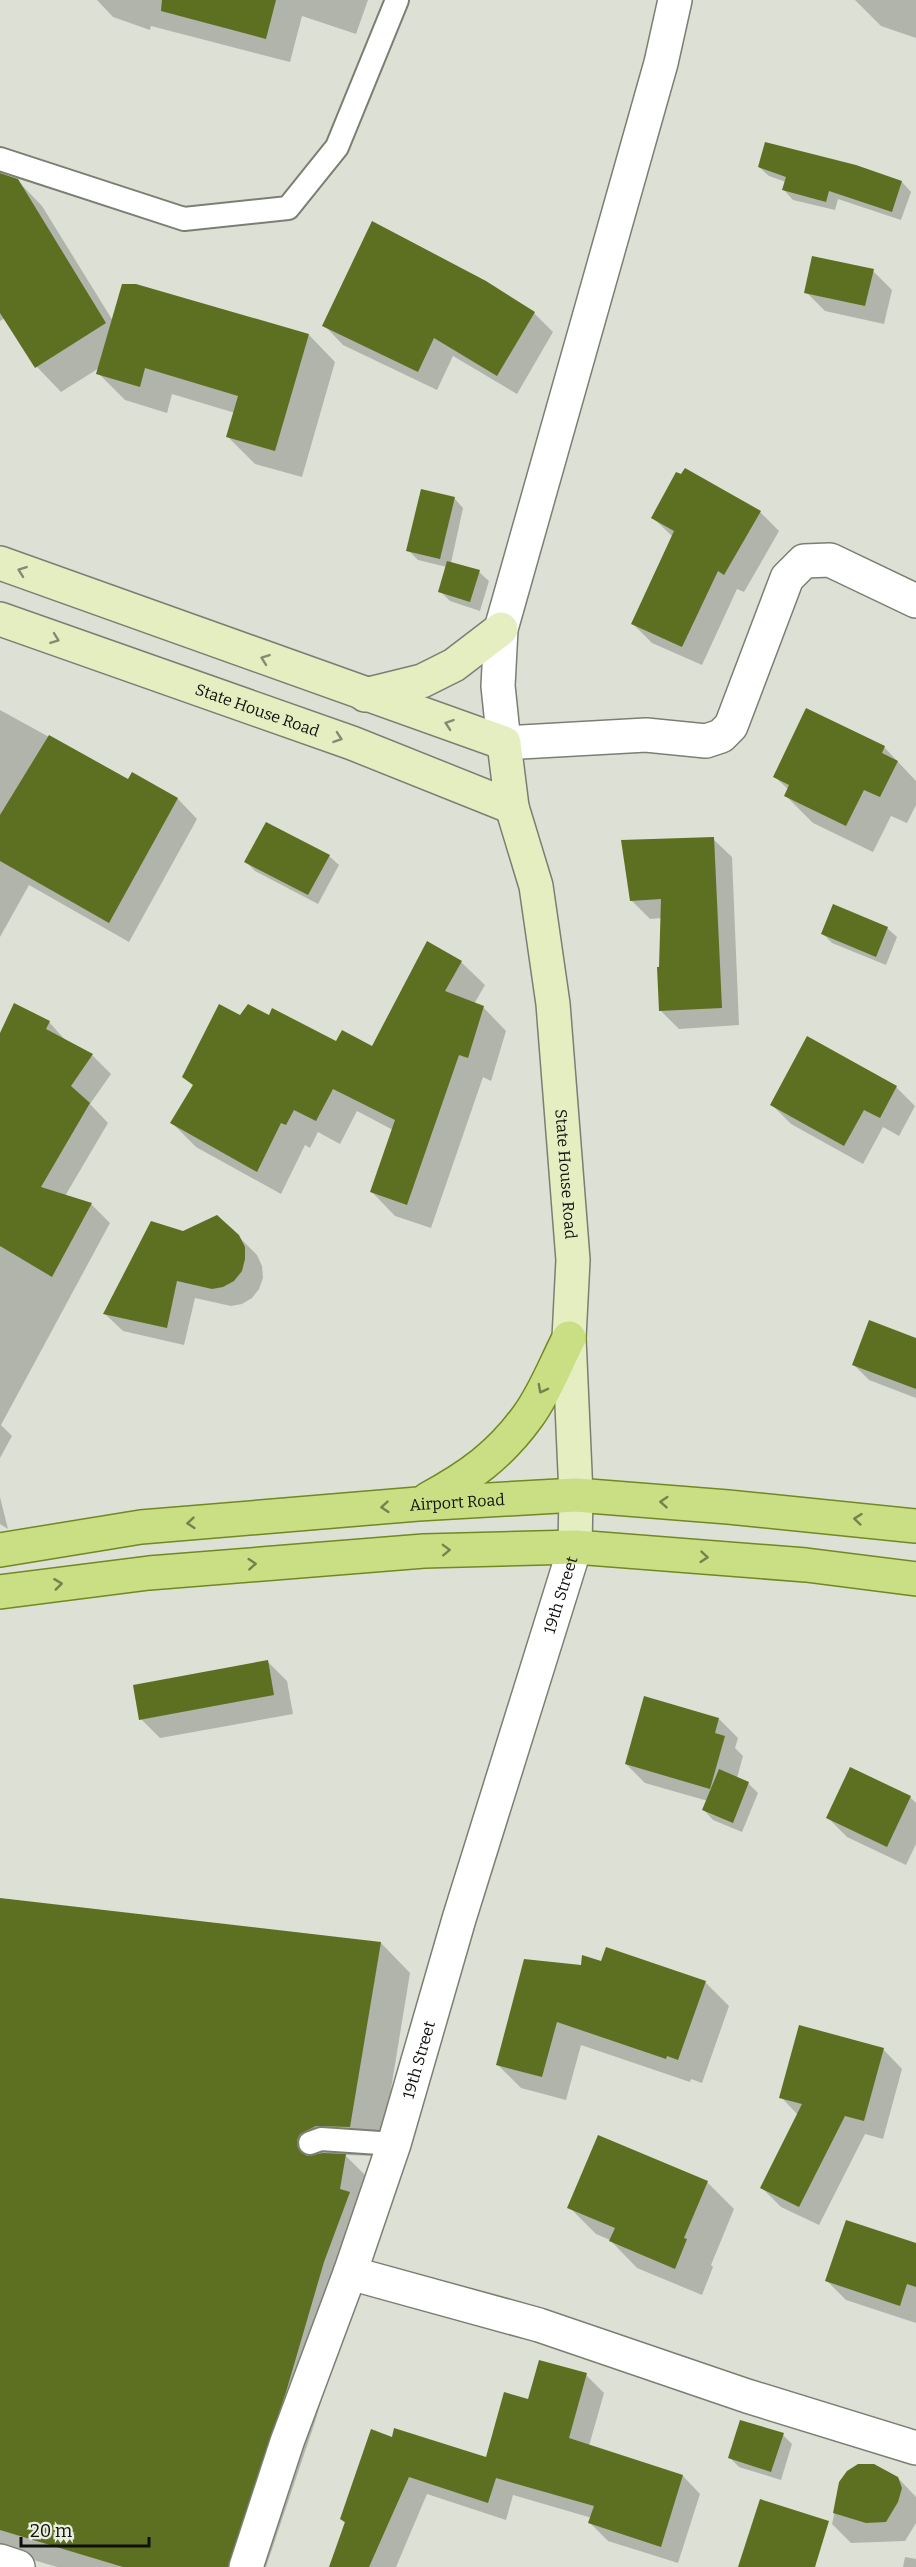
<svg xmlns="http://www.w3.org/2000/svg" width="916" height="2567" font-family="Bitter,serif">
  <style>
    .shadow { fill: #0003 }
    .building { fill: #5d7022 }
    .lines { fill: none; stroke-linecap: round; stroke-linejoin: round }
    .service-casing { stroke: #7b7f73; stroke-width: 26 }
    .minor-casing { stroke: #7b7f73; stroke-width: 36 }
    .tertiary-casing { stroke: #7b7f73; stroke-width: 36 }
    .secondary-casing { stroke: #7b7f73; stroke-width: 36 }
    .primary-casing { stroke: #728823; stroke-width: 36 }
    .service { stroke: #fff; stroke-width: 22 }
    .minor { stroke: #fff; stroke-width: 33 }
    .tertiary { stroke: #fff; stroke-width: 33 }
    .secondary { stroke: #e5eec1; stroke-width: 33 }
    .primary { stroke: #cade83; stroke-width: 33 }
    .oneway { stroke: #858a70 }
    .oneway2 { stroke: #76814d }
    .labels { text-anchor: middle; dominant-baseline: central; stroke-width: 5; stroke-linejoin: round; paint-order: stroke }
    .street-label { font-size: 16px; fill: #0f100c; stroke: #eaeee2 }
  </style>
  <rect width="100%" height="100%" fill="#dde1d5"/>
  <g class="shadow">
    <path d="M 97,0 L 368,0 L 356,34 L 302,16 L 290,62 L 151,26 L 150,30 L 113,17 Z"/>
    <path d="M 855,0 L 916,0 L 916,38 L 881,26 Z"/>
    <path d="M 759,167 L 902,182 L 911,192 L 901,220 L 838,199 L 835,210 L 793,200 L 784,190 L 786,182 L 769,176 Z"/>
    <path d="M 0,174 L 17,180 L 42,206 L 113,321 L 309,335 L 335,362 L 302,477 L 255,464 L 228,437 L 235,413 L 172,394 L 167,413 L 125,400 L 98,373 L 99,368 L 61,392 L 37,367 L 5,318 L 0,321 Z"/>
    <path d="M 873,271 L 892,290 L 884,324 L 825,311 L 806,292 Z"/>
    <path d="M 534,313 L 553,332 L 517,394 L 453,356 L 437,390 L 343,345 L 324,325 Z"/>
    <path d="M 454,498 L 463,508 L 451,563 L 479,572 L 489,581 L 480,611 L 450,601 L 440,591 L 447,567 L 418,560 L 408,550 Z"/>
    <path d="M 760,512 L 779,531 L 744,592 L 737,589 L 702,665 L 652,643 L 633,624 L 673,537 L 652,517 Z"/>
    <path d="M 0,710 L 129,781 L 132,774 L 178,799 L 197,819 L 129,942 L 29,885 L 0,937 Z"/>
    <path d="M 884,747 L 916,781 L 916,805 L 907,823 L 891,816 L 873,852 L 813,823 L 786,796 L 789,790 L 775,777 Z"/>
    <path d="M 713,839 L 732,857 L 739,1025 L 679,1029 L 661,1011 L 662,918 L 650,919 L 632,901 Z"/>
    <path d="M 329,856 L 339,865 L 318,904 L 255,871 L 246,862 Z"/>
    <path d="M 887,928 L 897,937 L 886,965 L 832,943 L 823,934 Z"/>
    <path d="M 461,962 L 485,985 L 474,1004 L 483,1007 L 506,1031 L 491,1081 L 483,1077 L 431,1228 L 395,1216 L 372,1192 L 393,1130 L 357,1111 L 340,1144 L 318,1132 L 310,1148 L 305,1145 L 281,1194 L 196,1147 L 172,1123 L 194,1086 L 184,1076 L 240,1017 L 270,1017 L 337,1043 L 372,1048 Z"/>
    <path d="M 49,1022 L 67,1042 L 92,1055 L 111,1074 L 90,1104 L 108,1123 L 65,1196 L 91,1204 L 110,1223 L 1,1425 L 12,1436 L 0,1458 L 0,1037 Z"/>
    <path d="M 896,1087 L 915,1106 L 899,1136 L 883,1127 L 863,1164 L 791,1124 L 772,1105 Z"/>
    <path d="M 183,1232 L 238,1236 L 257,1255 L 262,1266 L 263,1278 L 259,1289 L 252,1298 L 242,1304 L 231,1306 L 195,1298 L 184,1345 L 123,1331 L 105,1314 Z"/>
    <path d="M 916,1339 L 916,1398 L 869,1380 L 854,1365 Z"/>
    <path d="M 0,1497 L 8,1529 L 0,1524 Z"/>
    <path d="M 268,1662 L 287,1681 L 293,1714 L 160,1738 L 141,1719 Z"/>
    <path d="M 719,1719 L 738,1738 L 735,1748 L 743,1756 L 737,1778 L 748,1783 L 758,1793 L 742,1832 L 713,1820 L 704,1810 L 708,1801 L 645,1783 L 626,1764 Z"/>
    <path d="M 910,1797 L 916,1803 L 916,1844 L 906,1865 L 847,1837 L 828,1818 Z"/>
    <path d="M 0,1899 L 381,1943 L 410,1973 L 380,2156 L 345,2155 L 375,2185 L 353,2292 L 315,2422 L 266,2567 L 57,2567 L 0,2550 Z"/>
    <path d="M 602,1962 L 705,1982 L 729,2006 L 702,2083 L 691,2079 L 690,2082 L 581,2045 L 566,2100 L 521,2088 L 497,2064 L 582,1967 Z"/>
    <path d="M 883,2049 L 902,2069 L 883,2139 L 865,2134 L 819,2225 L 781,2207 L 762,2188 L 798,2115 L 781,2097 Z"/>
    <path d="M 707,2182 L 734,2209 L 711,2265 L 713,2267 L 702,2295 L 637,2268 L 610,2240 L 596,2234 L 569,2207 Z"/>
    <path d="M 916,2245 L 916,2323 L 846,2300 L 827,2281 Z"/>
    <path d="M 586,2375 L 604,2393 L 589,2446 L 683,2476 L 700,2494 L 678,2563 L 608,2541 L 590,2523 L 592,2518 L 513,2495 L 506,2520 L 427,2494 L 396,2567 L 331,2567 L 346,2524 L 341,2519 L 392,2439 L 487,2459 L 529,2401 Z"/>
    <path d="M 783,2435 L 792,2444 L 781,2480 L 739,2467 L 730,2458 Z"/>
    <path d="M 898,2478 L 916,2497 L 916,2523 L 905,2541 L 851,2543 L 832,2524 L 841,2483 Z"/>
    <path d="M 905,2557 L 916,2559 L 916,2567 L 903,2567 Z"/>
  </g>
  <g class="building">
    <path d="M 162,0 L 276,0 L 266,39 L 161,11 Z"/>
    <path d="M 765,142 L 856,165 L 902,181 L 892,212 L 829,191 L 826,202 L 782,190 L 786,177 L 758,167 Z"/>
    <path d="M 0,173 L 18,179 L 106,323 L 35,368 L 0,313 Z"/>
    <path d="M 372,221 L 486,281 L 535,312 L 497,376 L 434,338 L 418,372 L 322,326 Z"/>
    <path d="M 812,256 L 874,269 L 865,306 L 804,293 Z"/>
    <path d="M 122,284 L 136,284 L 309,334 L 275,451 L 226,437 L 238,396 L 145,368 L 140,387 L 96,374 Z"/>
    <path d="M 685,468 L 761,511 L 724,575 L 718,571 L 682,647 L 631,624 L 674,531 L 651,518 L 676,472 L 681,474 Z"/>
    <path d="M 421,489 L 455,497 L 440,559 L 406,551 Z"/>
    <path d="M 447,561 L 480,570 L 470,602 L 438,592 Z"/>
    <path d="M 806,708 L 885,746 L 882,753 L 898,761 L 880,797 L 864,790 L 846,826 L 784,796 L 789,785 L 773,777 Z"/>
    <path d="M 49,735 L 128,779 L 132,772 L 178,798 L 109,923 L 0,861 L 0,815 Z"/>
    <path d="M 266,822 L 330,855 L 308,895 L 244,862 Z"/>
    <path d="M 714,837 L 722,1008 L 659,1011 L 657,967 L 659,967 L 661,899 L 630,901 L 621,840 Z"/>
    <path d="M 833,904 L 888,927 L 876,957 L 821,934 Z"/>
    <path d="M 427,941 L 462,961 L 445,991 L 484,1006 L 468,1058 L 459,1055 L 407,1205 L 370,1192 L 395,1120 L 333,1089 L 316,1121 L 294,1110 L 286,1125 L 281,1123 L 257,1172 L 170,1123 L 193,1085 L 182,1077 L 219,1004 L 240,1015 L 248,1004 L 269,1015 L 272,1008 L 336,1041 L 342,1030 L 372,1046 Z"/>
    <path d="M 14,1003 L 50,1021 L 46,1029 L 93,1054 L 71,1086 L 90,1103 L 41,1187 L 92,1203 L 52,1277 L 0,1246 L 0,1033 Z"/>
    <path d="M 807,1036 L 897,1086 L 880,1118 L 864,1110 L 844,1146 L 770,1105 Z"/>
    <path d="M 217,1215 L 239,1235 L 245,1247 L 245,1259 L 242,1271 L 234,1281 L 223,1287 L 212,1289 L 177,1281 L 167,1328 L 103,1314 L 151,1221 L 183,1231 Z"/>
    <path d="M 869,1320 L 916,1338 L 916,1389 L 852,1365 Z"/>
    <path d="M 268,1660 L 274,1695 L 139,1720 L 133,1685 Z"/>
    <path d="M 644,1696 L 719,1718 L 715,1733 L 725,1736 L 710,1789 L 625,1764 Z"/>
    <path d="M 850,1767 L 911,1796 L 887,1847 L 826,1818 Z"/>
    <path d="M 719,1769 L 749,1782 L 733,1823 L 702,1810 Z"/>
    <path d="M 0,1898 L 381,1942 L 350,2127 L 316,2126 L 300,2134 L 297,2140 L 298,2148 L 307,2156 L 323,2153 L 346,2154 L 340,2189 L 350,2192 L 324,2262 L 286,2392 L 228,2567 L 123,2567 L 0,2530 Z"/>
    <path d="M 606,1947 L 706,1981 L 678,2060 L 667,2056 L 666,2059 L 557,2022 L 542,2077 L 496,2065 L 524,1959 L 581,1965 L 582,1955 L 601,1961 Z"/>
    <path d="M 799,2025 L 884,2048 L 864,2121 L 845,2116 L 799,2207 L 760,2188 L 802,2104 L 779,2098 Z"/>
    <path d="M 598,2135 L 708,2181 L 684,2238 L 687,2239 L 675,2269 L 609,2241 L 615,2228 L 567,2208 Z"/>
    <path d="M 846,2220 L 916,2243 L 916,2287 L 907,2284 L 900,2306 L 825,2281 Z"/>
    <path d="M 539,2360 L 587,2373 L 569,2438 L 683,2475 L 661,2547 L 588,2523 L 594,2506 L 496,2478 L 488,2503 L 409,2477 L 369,2567 L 329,2567 L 345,2522 L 340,2519 L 371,2429 L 392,2437 L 394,2428 L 486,2457 L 504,2392 L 528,2399 Z"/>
    <path d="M 740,2420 L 784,2433 L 771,2472 L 728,2458 Z"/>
    <path d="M 858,2464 L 874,2464 L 898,2477 L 902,2488 L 898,2502 L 886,2522 L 866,2523 L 833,2513 L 839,2482 L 847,2471 Z"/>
    <path d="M 760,2499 L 829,2521 L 815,2567 L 738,2567 Z"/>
  </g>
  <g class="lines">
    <g class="service-casing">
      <g id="service">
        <path d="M 0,159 L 184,219 L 288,208 L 337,147 L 397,0"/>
        <path d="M 310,2143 L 321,2139 L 394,2144"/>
      </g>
    </g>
    <g class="minor-casing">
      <g id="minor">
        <path d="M 504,743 L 646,735 L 706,741 L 721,736 L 731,726 L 787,578 L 804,561 L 830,560 L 916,601"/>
        <path d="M 350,2273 L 539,2325 L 747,2396 L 916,2448"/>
        <path d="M 0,2561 L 18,2567"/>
        <path id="s1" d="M 246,2567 L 287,2442 L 350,2273 L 394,2144 L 459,1919 L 575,1547"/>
      </g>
    </g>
    <g class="tertiary-casing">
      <path id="tertiary" d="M 504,743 L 498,686 L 501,629 L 661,63 L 675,0"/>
    </g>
    <g class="secondary-casing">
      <g id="secondary">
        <path id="s2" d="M 0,563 L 504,743 L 512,807 L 536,886 L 553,1004 L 573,1260 L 569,1338 L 576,1495 L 575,1547"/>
        <path id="s3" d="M 0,619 L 352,743 L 512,807"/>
        <path d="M 365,695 L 422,681 L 454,665 L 501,629"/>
      </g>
    </g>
    <g class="primary-casing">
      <g id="primary">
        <path d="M 428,1499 C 469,1477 500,1455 528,1416 C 545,1393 556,1363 569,1338"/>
        <path id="s4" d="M 0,1550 L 141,1527 L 418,1504 L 576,1495 L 728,1507 L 916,1526"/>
        <path d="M 0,1592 L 149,1573 L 424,1551 L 575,1547 L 806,1565 L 916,1579"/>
      </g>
    </g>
    <use href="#service" class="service"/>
    <use href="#minor" class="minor"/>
    <use href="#tertiary" class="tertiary"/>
    <use href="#secondary" class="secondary"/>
    <use href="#primary" class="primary"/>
  </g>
  <defs><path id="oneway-chevron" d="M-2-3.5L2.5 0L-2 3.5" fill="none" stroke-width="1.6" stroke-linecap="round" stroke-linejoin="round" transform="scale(1.5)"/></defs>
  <g class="oneway">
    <use href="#oneway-chevron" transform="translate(22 571) rotate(-160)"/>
    <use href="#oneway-chevron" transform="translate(55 639) rotate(20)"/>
    <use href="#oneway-chevron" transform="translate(265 659) rotate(-160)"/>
    <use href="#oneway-chevron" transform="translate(449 724) rotate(-161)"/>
    <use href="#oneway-chevron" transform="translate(338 738) rotate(19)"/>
  </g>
  <g class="oneway2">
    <use href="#oneway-chevron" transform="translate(542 1389) rotate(118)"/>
    <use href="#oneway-chevron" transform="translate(664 1502) rotate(-176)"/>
    <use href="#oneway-chevron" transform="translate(385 1507) rotate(175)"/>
    <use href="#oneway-chevron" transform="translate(858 1519) rotate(-174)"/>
    <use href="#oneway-chevron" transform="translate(191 1523) rotate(175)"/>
    <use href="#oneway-chevron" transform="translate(446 1550) rotate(-2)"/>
    <use href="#oneway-chevron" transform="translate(704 1557) rotate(5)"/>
    <use href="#oneway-chevron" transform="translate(252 1564) rotate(-4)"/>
    <use href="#oneway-chevron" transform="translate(58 1584) rotate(-7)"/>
  </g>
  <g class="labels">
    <g class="street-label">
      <text stroke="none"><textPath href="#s3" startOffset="273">State House Road</textPath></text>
      <text stroke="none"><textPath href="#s2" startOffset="972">State House Road</textPath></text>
      <text stroke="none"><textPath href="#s4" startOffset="460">Airport Road</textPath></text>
      <text stroke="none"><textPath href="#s1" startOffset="1022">19th Street</textPath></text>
      <text stroke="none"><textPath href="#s1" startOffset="536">19th Street</textPath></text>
    </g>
  </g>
  <path d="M21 2537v9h128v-9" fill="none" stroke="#0f100c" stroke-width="3"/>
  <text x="30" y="2537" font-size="18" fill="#0f100c" stroke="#eaeee2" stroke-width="4.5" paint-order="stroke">20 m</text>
</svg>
